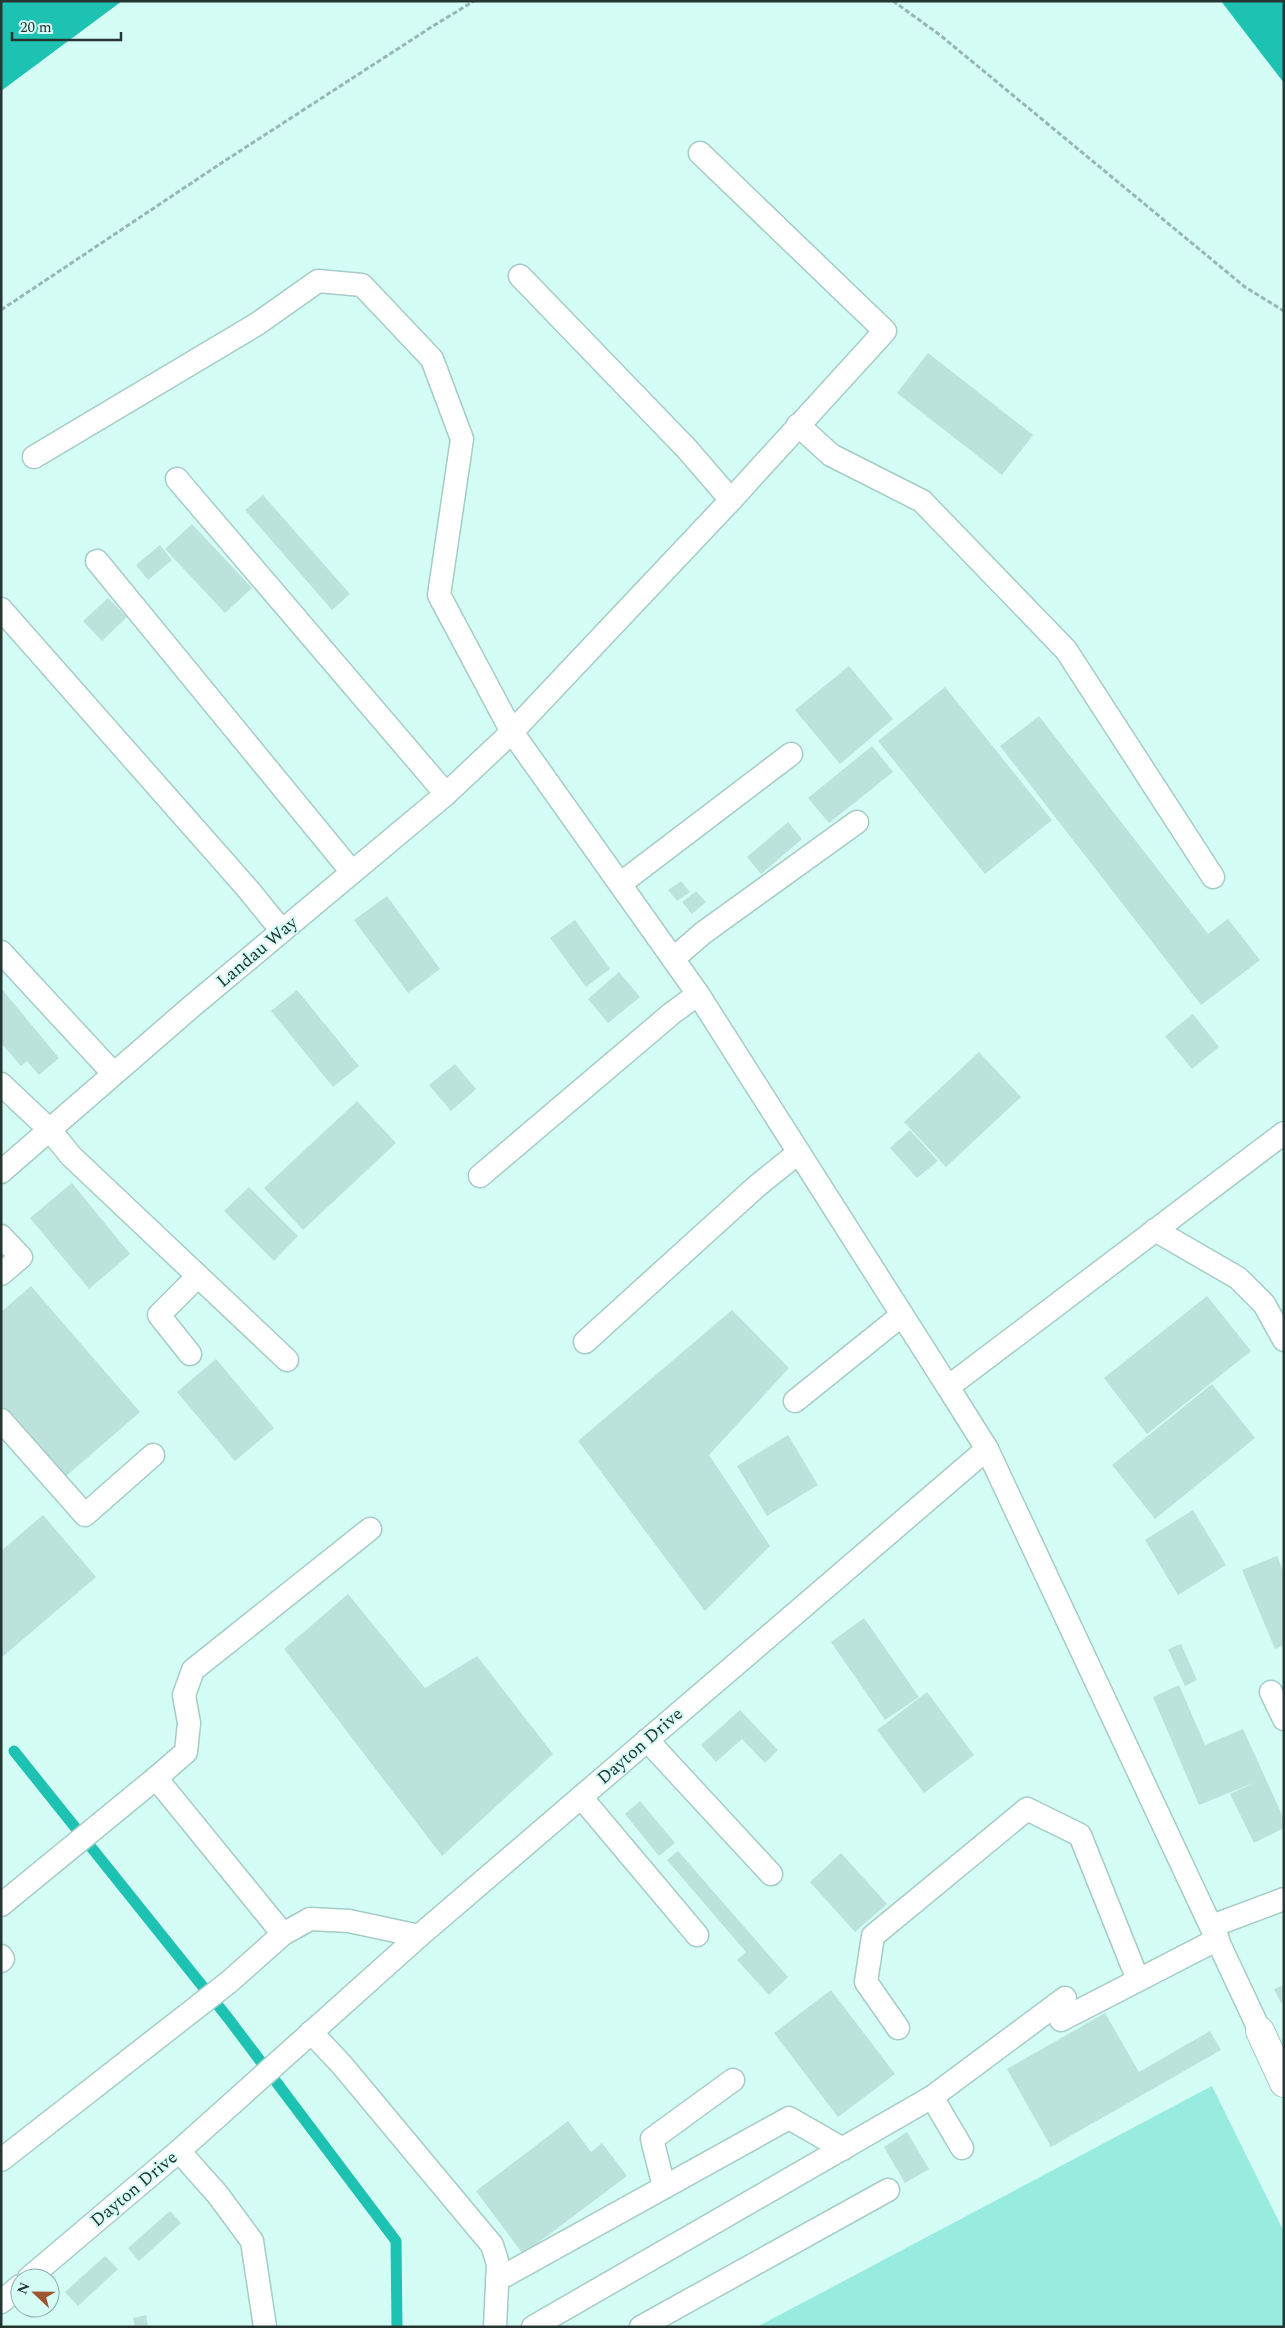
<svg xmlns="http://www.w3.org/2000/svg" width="1285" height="2328" font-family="Spectral,serif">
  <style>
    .green { fill: #97ebdf }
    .water { fill: #1ec2b2 }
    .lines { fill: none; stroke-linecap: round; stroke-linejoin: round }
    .stream { stroke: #1ec2b2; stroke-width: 11 }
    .building { fill: #bbe3dc }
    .service-casing { stroke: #a5ccc6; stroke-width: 25 }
    .minor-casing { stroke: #a5ccc6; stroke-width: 30 }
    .path { stroke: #97b8b2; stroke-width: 3; stroke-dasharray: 5 2.5; stroke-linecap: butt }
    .service { stroke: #fff; stroke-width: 22 }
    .minor { stroke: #fff; stroke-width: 28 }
    .labels { text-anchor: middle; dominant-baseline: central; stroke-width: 4; stroke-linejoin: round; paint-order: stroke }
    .street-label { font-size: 18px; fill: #253532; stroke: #d4fdf6 }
  </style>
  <rect width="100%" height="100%" fill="#d4fdf6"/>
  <path class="green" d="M 1212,2086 L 1284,2232 L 1284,2327 L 757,2327 Z"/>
  <g class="water">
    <path d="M 1,1 L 122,1 L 1,91 Z"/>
    <path d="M 1221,1 L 1284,1 L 1284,83 Z"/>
  </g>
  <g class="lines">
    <path class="stream" d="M 14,1751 L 228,2018 L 396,2241 L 397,2327"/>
  </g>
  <g class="building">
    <path d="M 928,353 L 1033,435 L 1002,475 L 897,393 Z"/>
    <path d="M 263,495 L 350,594 L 332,610 L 245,510 Z"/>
    <path d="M 192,524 L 252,588 L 225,613 L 165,549 Z"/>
    <path d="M 160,545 L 172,560 L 148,580 L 136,565 Z"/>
    <path d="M 108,598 L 127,617 L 102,641 L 83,621 Z"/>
    <path d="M 849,666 L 893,719 L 840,764 L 795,710 Z"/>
    <path d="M 945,687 L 1052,820 L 985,874 L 878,741 Z"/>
    <path d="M 1039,716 L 1208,934 L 1228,919 L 1260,960 L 1201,1005 L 1000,746 Z"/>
    <path d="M 872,746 L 893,772 L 829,823 L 808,798 Z"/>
    <path d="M 788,822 L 802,839 L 761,874 L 747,857 Z"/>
    <path d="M 681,881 L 690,892 L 677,901 L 668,890 Z"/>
    <path d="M 696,891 L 706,902 L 692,914 L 682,902 Z"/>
    <path d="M 387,896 L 440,969 L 408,993 L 354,920 Z"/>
    <path d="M 575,920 L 610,969 L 586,987 L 550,938 Z"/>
    <path d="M 619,972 L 640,997 L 608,1023 L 588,999 Z"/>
    <path d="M 1,988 L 59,1058 L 39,1075 L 27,1061 L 21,1066 L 1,1043 Z"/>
    <path d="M 297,990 L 359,1066 L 333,1087 L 271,1011 Z"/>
    <path d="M 1193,1014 L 1219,1047 L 1192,1069 L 1165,1036 Z"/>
    <path d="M 979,1052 L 1021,1097 L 946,1167 L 904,1122 Z"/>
    <path d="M 455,1064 L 476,1089 L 451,1111 L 429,1085 Z"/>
    <path d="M 357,1101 L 396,1143 L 303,1230 L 264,1188 Z"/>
    <path d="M 910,1130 L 938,1161 L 917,1178 L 890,1148 Z"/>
    <path d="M 72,1183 L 130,1254 L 89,1289 L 30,1218 Z"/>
    <path d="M 249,1187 L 298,1236 L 274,1261 L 224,1211 Z"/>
    <path d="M 31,1286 L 140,1412 L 64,1478 L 1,1406 L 1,1312 Z"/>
    <path d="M 1207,1296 L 1251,1351 L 1147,1434 L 1104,1378 Z"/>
    <path d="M 732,1310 L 789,1368 L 709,1455 L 770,1546 L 705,1611 L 578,1441 Z"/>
    <path d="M 216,1359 L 274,1428 L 235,1461 L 177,1392 Z"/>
    <path d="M 1212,1384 L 1255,1438 L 1155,1519 L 1112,1465 Z"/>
    <path d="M 788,1435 L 818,1485 L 767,1516 L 737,1466 Z"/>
    <path d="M 1193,1510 L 1226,1565 L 1178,1595 L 1145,1540 Z"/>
    <path d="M 43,1515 L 96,1577 L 1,1658 L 1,1551 Z"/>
    <path d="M 1277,1556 L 1284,1573 L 1284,1645 L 1275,1649 L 1242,1570 Z"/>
    <path d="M 348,1594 L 425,1688 L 477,1656 L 553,1754 L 442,1856 L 284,1649 Z"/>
    <path d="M 864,1618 L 919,1697 L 885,1720 L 831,1642 Z"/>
    <path d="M 1181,1644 L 1197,1680 L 1185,1686 L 1168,1649 Z"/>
    <path d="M 1179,1685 L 1205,1745 L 1243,1729 L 1284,1819 L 1284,1828 L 1254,1843 L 1230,1794 L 1256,1782 L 1199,1805 L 1153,1697 Z"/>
    <path d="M 927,1692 L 974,1755 L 924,1793 L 877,1730 Z"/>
    <path d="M 740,1710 L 778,1750 L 765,1763 L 742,1739 L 716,1762 L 701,1745 Z"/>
    <path d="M 640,1801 L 675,1843 L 659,1856 L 625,1814 Z"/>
    <path d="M 678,1851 L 788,1977 L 769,1995 L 737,1960 L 746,1952 L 667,1860 Z"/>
    <path d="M 841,1853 L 887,1904 L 855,1932 L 810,1882 Z"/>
    <path d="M 1284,1985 L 1284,2002 L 1281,2003 L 1274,1989 Z"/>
    <path d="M 831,1990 L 895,2074 L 838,2117 L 774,2033 Z"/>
    <path d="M 1105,2013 L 1139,2072 L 1210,2031 L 1221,2050 L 1051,2147 L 1007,2069 Z"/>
    <path d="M 568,2121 L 591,2152 L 602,2143 L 627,2176 L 523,2254 L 476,2191 Z"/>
    <path d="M 907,2132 L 929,2169 L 905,2183 L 884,2147 Z"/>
    <path d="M 170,2211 L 181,2223 L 139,2261 L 128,2248 Z"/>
    <path d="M 105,2256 L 118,2269 L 78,2306 L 65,2292 Z"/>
    <path d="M 146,2315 L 148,2327 L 135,2327 L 133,2318 Z"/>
  </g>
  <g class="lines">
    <g class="service-casing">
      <g id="service">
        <path d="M 700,153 L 885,331 L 731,500 L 512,732 L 698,994 L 948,1387"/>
        <path d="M 520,276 L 687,449 L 731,500"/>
        <path d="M 798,425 L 831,455 L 922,501 L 1066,650 L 1213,877"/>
        <path d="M 177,479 L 446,794"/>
        <path d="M 97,561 L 352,872"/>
        <path d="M 1,609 L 247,888 L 282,931"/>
        <path d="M 620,884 L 791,754"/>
        <path d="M 1,952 L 113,1073"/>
        <path d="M 673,959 L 703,933 L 857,822"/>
        <path d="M 1,1084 L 50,1130 L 71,1156 L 287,1360"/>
        <path d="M 1,1172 L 191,1007 L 446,794 L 512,732 L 439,595 L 462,439 L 432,359 L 362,285 L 318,281 L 257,324 L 34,457"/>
        <path d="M 480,1176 L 671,1014 L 698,994"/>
        <path d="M 1155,1230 L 1238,1278 L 1264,1304 L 1284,1340"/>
        <path d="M 1,1236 L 21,1257 L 1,1274"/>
        <path d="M 585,1342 L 757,1186 L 798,1153"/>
        <path d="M 190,1354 L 159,1315 L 198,1276"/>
        <path d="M 795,1401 L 902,1315"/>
        <path d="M 1,1420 L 85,1515 L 153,1455"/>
        <path d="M 1271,1692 L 1284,1719"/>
        <path d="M 647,1740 L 771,1874"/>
        <path d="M 156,1778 L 186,1752 L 189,1723 L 184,1695 L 193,1670 L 370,1529"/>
        <path d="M 581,1797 L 697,1935"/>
        <path d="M 1,1905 L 156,1778 L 283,1934"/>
        <path d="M 1212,1926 L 1284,1899"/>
        <path d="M 1,1956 L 3,1959 L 1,1961"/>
        <path d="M 1061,2020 L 1218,1939"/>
        <path d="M 898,2028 L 866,1982 L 873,1936 L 1027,1809 L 1080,1835 L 1138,1980"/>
        <path d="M 1260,2031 L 987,1449 L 948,1387 L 1284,1133"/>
        <path d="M 311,2032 L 342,2065 L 492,2245 L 498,2264 L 495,2327"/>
        <path d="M 932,2097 L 1065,1998"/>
        <path d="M 179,2151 L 218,2195 L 252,2241 L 265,2327"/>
        <path d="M 1,2160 L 229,1982 L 283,1934 L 310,1919 L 349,1921 L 419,1936"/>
        <path d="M 664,2187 L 652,2139 L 733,2080"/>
        <path d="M 29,2278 L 179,2151 L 419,1936 L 987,1449"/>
        <path d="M 497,2280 L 789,2118 L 843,2149"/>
        <path d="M 1,2302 L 20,2286"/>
        <path d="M 533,2327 L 932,2097 L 962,2148"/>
        <path d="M 641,2327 L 888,2190"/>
      </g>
    </g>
    <g class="minor-casing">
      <path id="minor" d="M 1260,2031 L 1284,2083"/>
    </g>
    <g class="path">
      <path d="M 893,1 L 940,35 L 1245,287 L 1284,311"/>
      <path d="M 1,310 L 223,162 L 433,26 L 474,1"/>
    </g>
    <use href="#service" class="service"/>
    <use href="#minor" class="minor"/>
  </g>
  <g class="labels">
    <g class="street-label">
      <text transform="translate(257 952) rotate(-40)">Landau Way</text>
      <text transform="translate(640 1746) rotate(-41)">Dayton Drive</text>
      <text transform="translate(134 2189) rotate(-40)">Dayton Drive</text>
    </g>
  </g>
  <rect width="1285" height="2328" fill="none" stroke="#253532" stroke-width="5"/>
  <g transform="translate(35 2293) rotate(292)"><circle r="24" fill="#d4fdf6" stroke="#8eada8"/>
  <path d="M0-4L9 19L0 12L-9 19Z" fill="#9d562d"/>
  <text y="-8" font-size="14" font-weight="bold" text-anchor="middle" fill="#253532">N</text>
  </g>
  <path d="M12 32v8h109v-8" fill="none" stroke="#253532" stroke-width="2.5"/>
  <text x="20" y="32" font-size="15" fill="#253532" stroke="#d4fdf6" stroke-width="4" paint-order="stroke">20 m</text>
</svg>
